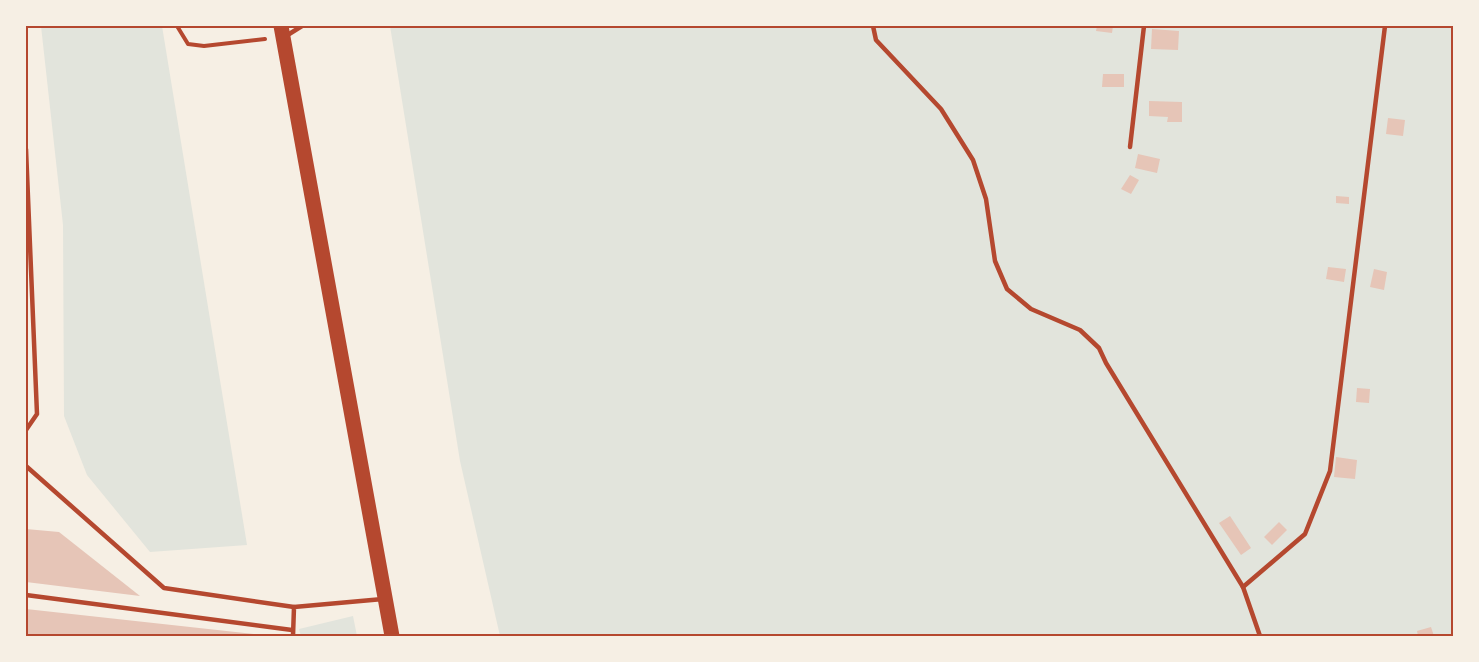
<svg xmlns="http://www.w3.org/2000/svg" width="1479" height="662" font-family="'Nunito Sans',sans-serif">
  <style>
    .green { fill: #e2e4dc }
    .building { fill: #e6c5b7 }
    .lines { fill: none; stroke-linecap: round; stroke-linejoin: round }
    .path { stroke: #b5482f; stroke-width: 4 }
    .service { stroke: #b5482f; stroke-width: 4.5 }
    .primary { stroke: #b5482f; stroke-width: 15 }
    .neatline { fill: none; stroke: #b5482f; stroke-width: 2 }
  </style>
  <rect width="100%" height="100%" fill="#f6efe4"/>
  <g class="green">
    <path d="M 41,26 L 162,26 L 247,545 L 150,552 L 87,475 L 64,416 L 63,225 Z"/>
    <path d="M 390,26 L 1453,26 L 1453,636 L 500,636 L 460,461 Z"/>
    <path d="M 353,616 L 357,636 L 301,636 L 299,629 Z"/>
  </g>
  <g class="building">
    <path d="M 1097,26 L 1113,26 L 1112,33 L 1096,31 Z"/>
    <path d="M 1152,29 L 1179,31 L 1178,50 L 1151,49 Z"/>
    <path d="M 1103,74 L 1124,74 L 1124,87 L 1102,87 Z"/>
    <path d="M 1149,101 L 1182,102 L 1182,122 L 1167,122 L 1168,117 L 1149,116 Z"/>
    <path d="M 1388,118 L 1405,120 L 1403,136 L 1386,134 Z"/>
    <path d="M 1138,154 L 1160,159 L 1157,173 L 1135,168 Z"/>
    <path d="M 1130,175 L 1139,180 L 1131,194 L 1121,189 Z"/>
    <path d="M 1336,196 L 1349,197 L 1349,204 L 1336,203 Z"/>
    <path d="M 1328,267 L 1346,269 L 1344,282 L 1326,279 Z"/>
    <path d="M 1374,269 L 1387,272 L 1384,290 L 1370,287 Z"/>
    <path d="M 1357,388 L 1370,389 L 1369,403 L 1356,402 Z"/>
    <path d="M 1336,457 L 1357,460 L 1355,479 L 1334,477 Z"/>
    <path d="M 1230,516 L 1251,548 L 1241,555 L 1219,523 Z"/>
    <path d="M 1279,522 L 1287,530 L 1272,545 L 1264,537 Z"/>
    <path d="M 26,529 L 59,532 L 140,596 L 26,582 Z"/>
    <path d="M 26,609 L 263,635 L 263,636 L 26,636 Z"/>
    <path d="M 1431,627 L 1434,636 L 1418,636 L 1417,631 Z"/>
  </g>
  <g class="lines">
    <path class="path" d="M 177,26 L 188,44 L 204,46 L 265,39"/>
    <g class="service">
      <path d="M 873,26 L 876,40 L 941,109 L 973,160 L 986,199 L 995,261 L 1007,289 L 1031,309 L 1080,330 L 1099,348 L 1106,363 L 1243,587 L 1260,636"/>
      <path d="M 286,36 L 302,26"/>
      <path d="M 1130,147 L 1144,26"/>
      <path d="M 26,149 L 37,414 L 26,430"/>
      <path d="M 26,466 L 164,588 L 294,607"/>
      <path d="M 1243,587 L 1305,534 L 1330,471 L 1385,26"/>
      <path d="M 26,595 L 292,630"/>
      <path d="M 293,636 L 294,607 L 383,599"/>
    </g>
    <path class="primary" d="M 281,26 L 392,636"/>
  </g>
  <rect width="1479" height="662" fill="none" stroke="#f6efe4" stroke-width="54"/>
  <rect x="27" y="27" width="1425" height="608" class="neatline"/>
</svg>
